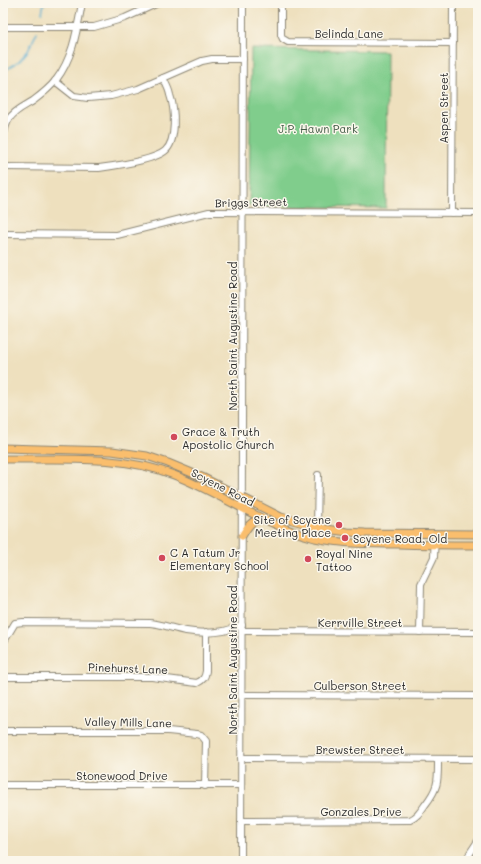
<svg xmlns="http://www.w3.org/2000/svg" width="481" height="864" font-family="Mali,sans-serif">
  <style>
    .green { fill: #80cd8c; stroke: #567c5c }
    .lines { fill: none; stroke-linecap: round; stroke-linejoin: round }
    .stream { stroke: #54acd1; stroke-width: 1.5 }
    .minor-casing { stroke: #8c8674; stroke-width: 8 }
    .major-casing { stroke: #8c8674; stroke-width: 9 }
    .minor { stroke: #fff; stroke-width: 6 }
    .major { stroke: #fabe6d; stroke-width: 7 }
    .poi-dot { fill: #d1495b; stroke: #fbf7ec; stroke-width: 1.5 }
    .labels { text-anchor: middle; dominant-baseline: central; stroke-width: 3; stroke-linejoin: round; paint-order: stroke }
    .street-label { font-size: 11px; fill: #2b2b2b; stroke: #fbf7ec }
    .park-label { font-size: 11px; fill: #445c48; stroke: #fbf7ec }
    .poi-label { font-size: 11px; fill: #2b2b2b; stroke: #fbf7ec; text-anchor: start }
  </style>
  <rect width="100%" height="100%" fill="#fbf7ec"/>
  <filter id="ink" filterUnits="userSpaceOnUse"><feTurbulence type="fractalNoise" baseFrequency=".025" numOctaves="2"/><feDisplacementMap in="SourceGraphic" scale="8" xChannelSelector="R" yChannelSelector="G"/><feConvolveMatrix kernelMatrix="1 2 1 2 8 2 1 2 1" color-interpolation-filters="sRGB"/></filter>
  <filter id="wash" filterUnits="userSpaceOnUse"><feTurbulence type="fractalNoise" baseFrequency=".012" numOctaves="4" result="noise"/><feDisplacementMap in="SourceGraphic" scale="16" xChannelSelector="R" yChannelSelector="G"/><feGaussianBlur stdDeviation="0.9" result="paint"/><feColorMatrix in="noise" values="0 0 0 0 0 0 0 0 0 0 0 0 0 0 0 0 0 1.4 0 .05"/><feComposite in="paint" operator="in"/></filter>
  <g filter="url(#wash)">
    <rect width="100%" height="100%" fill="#eee0be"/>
    <path class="green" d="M 251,49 L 387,51 L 386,208 L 249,206 Z"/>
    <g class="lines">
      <g class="stream">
        <path d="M 42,13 L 44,3"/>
        <path d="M 3,72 L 19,61 L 28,51 L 37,32"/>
      </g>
    </g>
  </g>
  <g filter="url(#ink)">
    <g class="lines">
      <g class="minor-casing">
        <g id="minor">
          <path d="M 281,3 L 281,35 L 283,39 L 288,42 L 453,43"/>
          <path d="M 3,27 L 94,27 L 125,18 L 158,3"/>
          <path d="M 55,81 L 74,96 L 88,98 L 111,96 L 138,89 L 202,61 L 212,59 L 243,59"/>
          <path d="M 3,139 C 4,132 5,125 9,119 C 15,110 25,106 33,101 C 41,95 50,88 56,80 C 73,58 77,30 82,3"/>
          <path d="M 3,150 L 3,173"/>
          <path d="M 3,167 L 99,168 C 114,166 154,160 165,151 C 177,141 175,109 170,95 C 169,89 166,84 163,78"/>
          <path d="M 452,213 L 453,3"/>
          <path d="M 3,234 L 117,235 L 209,212 L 217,212 L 478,213"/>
          <path d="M 315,538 L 317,527 L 318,475"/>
          <path d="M 242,631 L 478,632"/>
          <path d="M 420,632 L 421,584 L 434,557 L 435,534"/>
          <path d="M 3,643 L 15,623 L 23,622 L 150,623 C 162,624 174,629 186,631 C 204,634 225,633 242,625"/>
          <path d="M 3,677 L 152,677 L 197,683 C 203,680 205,678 206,671 L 206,632"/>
          <path d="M 242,695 L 478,696"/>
          <path d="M 3,731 L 168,731 L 197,734 L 201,735 L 206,741 L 205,786"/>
          <path d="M 241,758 L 478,759"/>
          <path d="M 3,785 L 241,785"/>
          <path d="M 241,821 L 410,820 C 417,817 420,812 425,805 C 439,787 438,781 438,759"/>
          <path d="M 241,861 L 243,3"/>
          <path d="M 467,861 L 470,853 L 478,841"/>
        </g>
      </g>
      <g class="major-casing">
        <g id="major">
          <path d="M 3,448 L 112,451 L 147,456 L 168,463 L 204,478 L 281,517 L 326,529 L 348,532 L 365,533 L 478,534"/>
          <path d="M 3,459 C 60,460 120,454 174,475 C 223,494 262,525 315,538 C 343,544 371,544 399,544 C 425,545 452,545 478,545"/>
          <path d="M 242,536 C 247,528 251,520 261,519"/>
        </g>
      </g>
      <use href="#minor" class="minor"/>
      <use href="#major" class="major"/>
    </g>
  </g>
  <g class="poi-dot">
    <circle cx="174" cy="437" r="4"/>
    <circle cx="339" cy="525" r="4"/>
    <circle cx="345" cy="538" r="4"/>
    <circle cx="162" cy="558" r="4"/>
    <circle cx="308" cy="559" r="4"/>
  </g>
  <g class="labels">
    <g class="street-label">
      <text x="349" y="33">Belinda Lane</text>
      <text transform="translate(443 108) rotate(-90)">Aspen Street</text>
      <text transform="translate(251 202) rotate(-1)">Briggs Street</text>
      <text transform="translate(232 336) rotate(-90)">North Saint Augustine Road</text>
      <text transform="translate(223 487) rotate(27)">Scyene Road</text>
      <text x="360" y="622">Kerrville Street</text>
      <text transform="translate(232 660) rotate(-90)">North Saint Augustine Road</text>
      <text transform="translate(128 668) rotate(2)">Pinehurst Lane</text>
      <text x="360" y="685">Culberson Street</text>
      <text transform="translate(128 722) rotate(1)">Valley Mills Lane</text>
      <text x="360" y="749">Brewster Street</text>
      <text x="122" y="775">Stonewood Drive</text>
      <text x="361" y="811">Gonzales Drive</text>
    </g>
    <g class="park-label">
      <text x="318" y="128">J.P. Hawn Park</text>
    </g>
    <g class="poi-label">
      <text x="182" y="431">Grace &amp; Truth<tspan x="182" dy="13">Apostolic Church</tspan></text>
      <text x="331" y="519" text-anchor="end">Site of Scyene<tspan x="331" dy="13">Meeting Place</tspan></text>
      <text x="353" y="538">Scyene Road, Old</text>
      <text x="170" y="552">C A Tatum Jr<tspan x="170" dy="13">Elementary School</tspan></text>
      <text x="316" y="553">Royal Nine<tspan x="316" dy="13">Tattoo</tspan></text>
    </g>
  </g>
  <rect width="481" height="864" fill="none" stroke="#fbf7ec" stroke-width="16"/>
</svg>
